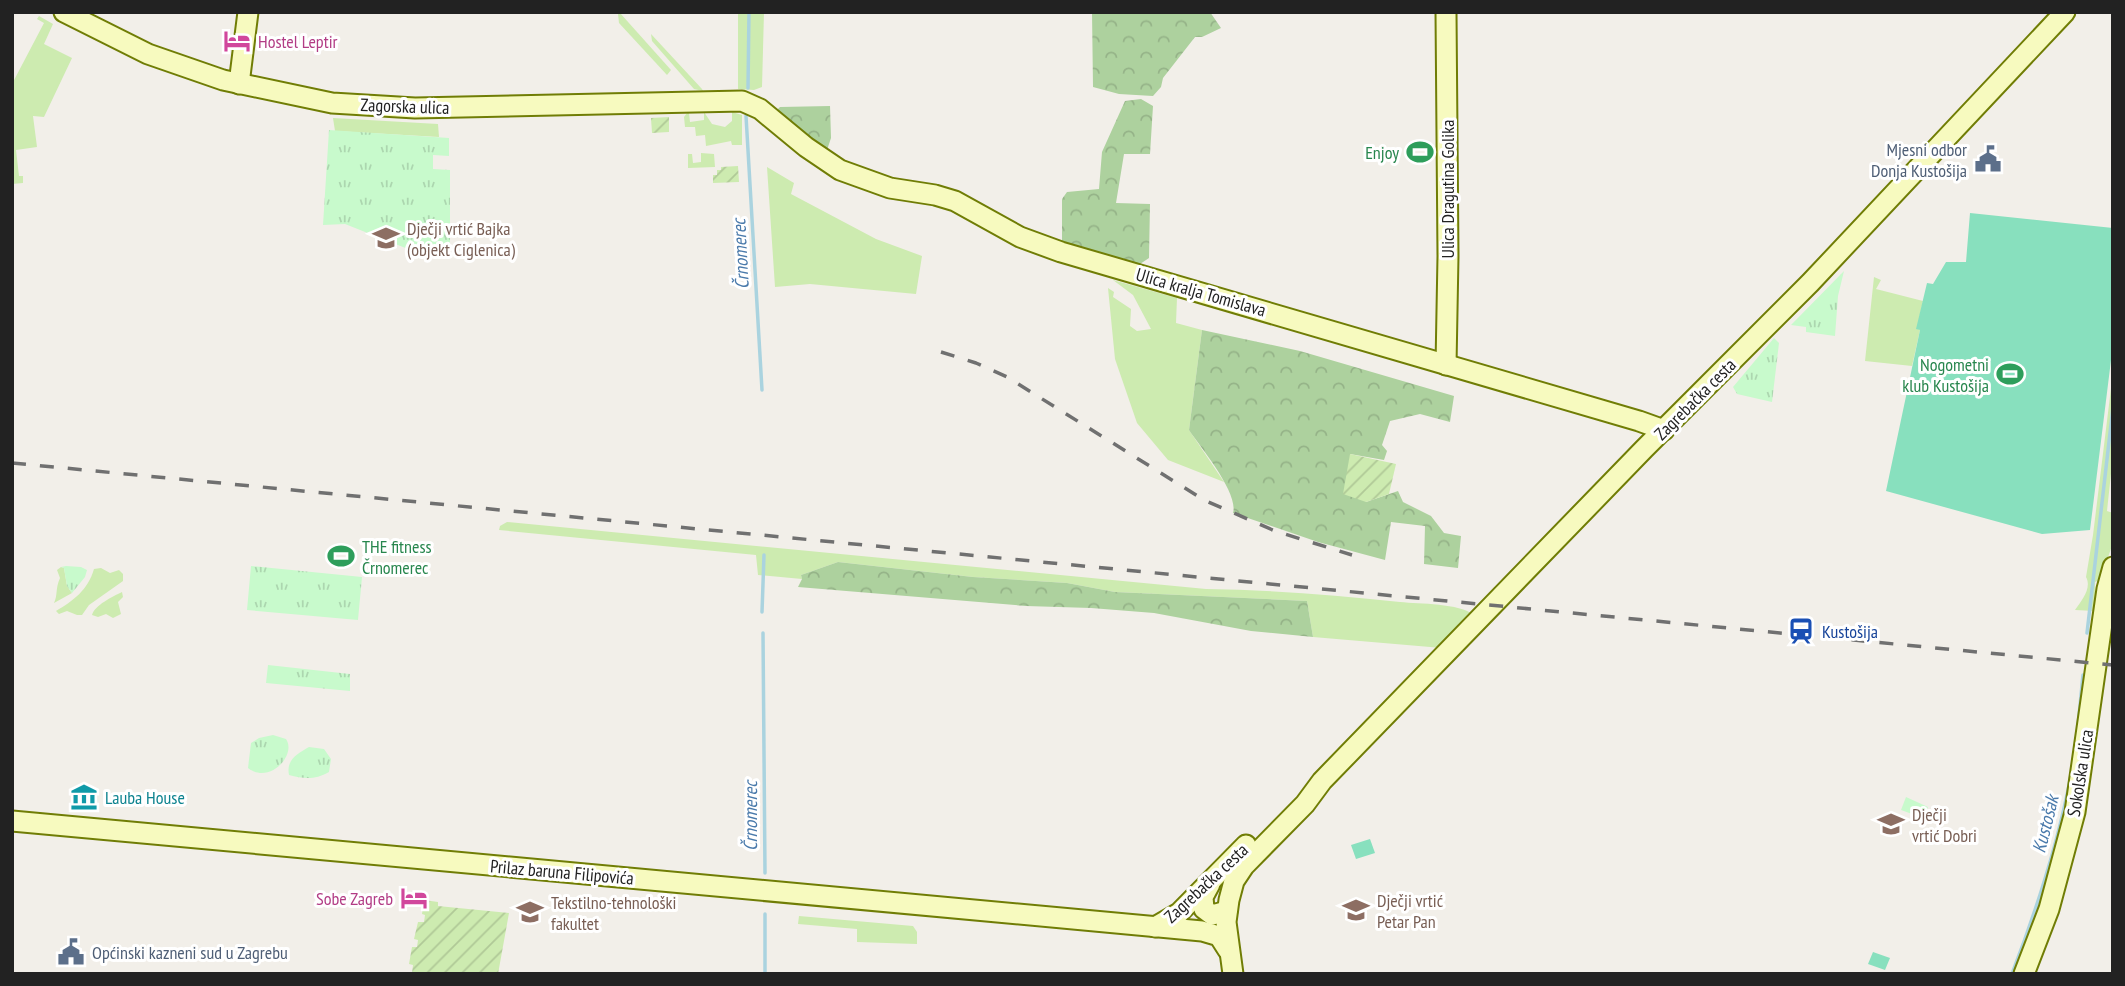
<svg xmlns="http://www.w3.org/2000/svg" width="2125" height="986" font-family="'PT Sans Narrow',sans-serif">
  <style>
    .grass { fill: #cdebb0 }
    .forest { fill: url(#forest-crowns) }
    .park { fill: url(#park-tufts) }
    .garden { fill: url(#garden-furrows) }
    .pitch { fill: #88e0be }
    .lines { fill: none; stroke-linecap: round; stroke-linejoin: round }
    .stream { stroke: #aad3df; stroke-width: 3.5 }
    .secondary-casing { stroke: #707d05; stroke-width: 23 }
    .secondary { stroke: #f7fabf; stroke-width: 19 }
    .rail { stroke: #707070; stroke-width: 3.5; stroke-dasharray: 14 14; stroke-linecap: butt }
    .labels { text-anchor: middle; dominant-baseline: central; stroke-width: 6; stroke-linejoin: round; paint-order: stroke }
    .hotel-label { font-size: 18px; fill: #b23c85; stroke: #fff; text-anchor: start }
    .street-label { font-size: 18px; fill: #222; stroke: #fff }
    .service-label { font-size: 18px; fill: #4e5e75; stroke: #fff; text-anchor: end }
    .leisure-label { font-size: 18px; fill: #27864d; stroke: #fff; text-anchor: end }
    .education-label { font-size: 18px; fill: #785e54; stroke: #fff; text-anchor: start }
    .transit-label { font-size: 18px; fill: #164399; stroke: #fff; text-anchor: start }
    .culture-label { font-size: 18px; fill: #0d838f; stroke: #fff; text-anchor: start }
    .water-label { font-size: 19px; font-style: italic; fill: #4a7aab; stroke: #fff }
  </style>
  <defs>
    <pattern id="forest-crowns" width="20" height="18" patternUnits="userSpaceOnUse" patternTransform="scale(1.75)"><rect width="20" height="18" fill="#add19e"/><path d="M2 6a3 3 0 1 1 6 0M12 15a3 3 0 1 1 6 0" fill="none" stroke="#95b388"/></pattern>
    <pattern id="park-tufts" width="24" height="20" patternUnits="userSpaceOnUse" patternTransform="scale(1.75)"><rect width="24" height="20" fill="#c8facc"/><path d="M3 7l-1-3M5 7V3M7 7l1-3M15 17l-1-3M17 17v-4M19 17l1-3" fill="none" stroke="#acd6af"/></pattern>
    <pattern id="garden-furrows" width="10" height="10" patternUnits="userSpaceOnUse" patternTransform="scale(1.75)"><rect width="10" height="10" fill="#cdebb0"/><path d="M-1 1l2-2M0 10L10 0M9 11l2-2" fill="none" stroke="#b0c997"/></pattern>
  </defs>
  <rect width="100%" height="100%" fill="#f2efe9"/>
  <g class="grass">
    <path d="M 738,12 L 764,12 L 762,87 L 754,90 L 738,89 Z"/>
    <path d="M 620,13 L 671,70 L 667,75 L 619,23 L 618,14 Z"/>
    <path d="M 39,16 L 53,24 L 44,44 L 72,58 L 44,117 L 33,116 L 37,147 L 16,150 L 19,176 L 23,176 L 23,183 L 12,184 L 12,84 L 44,23 L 37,19 Z"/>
    <path d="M 651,34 L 702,89 L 703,91 L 694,89 L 652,41 Z"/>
    <path d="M 732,112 L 742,115 L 742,145 L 732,145 L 731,141 L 706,146 L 705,135 L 696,136 L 695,127 L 685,127 L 684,117 L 687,113 L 689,113 L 690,122 L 704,120 L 704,112 L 712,124 L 725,127 L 732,121 Z"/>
    <path d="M 333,118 L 438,124 L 439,137 L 335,131 Z"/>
    <path d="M 701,153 L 714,154 L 715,167 L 688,168 L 688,154 L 692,154 L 693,163 L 701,162 Z"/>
    <path d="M 767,167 L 794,183 L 791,194 L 876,239 L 922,256 L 916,294 L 810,284 L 775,287 Z"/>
    <path d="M 1874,277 L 1881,280 L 1876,289 L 1923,301 L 1917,328 L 1920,330 L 1912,366 L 1865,361 Z"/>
    <path d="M 1113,280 L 1177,298 L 1176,323 L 1202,330 L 1189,430 L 1224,482 L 1168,460 L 1137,423 L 1115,359 L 1108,288 L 1114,292 L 1113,297 L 1131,309 L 1130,326 L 1137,331 L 1151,329 L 1133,295 Z"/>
    <path d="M 2113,372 L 2113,455 L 2107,511 L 2113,513 L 2113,543 L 2100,580 L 2095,582 L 2095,611 L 2075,610 C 2082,600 2092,588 2086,577 L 2093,535 Z"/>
    <path d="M 507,522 L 1206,589 C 1271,590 1335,595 1400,602 C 1420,604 1459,603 1474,615 L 1442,648 L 1313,637 L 1307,601 L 1115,592 L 1067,583 L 973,577 L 838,562 L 801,575 L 802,579 L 758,575 L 756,555 L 499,530 L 500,526 Z"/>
    <path d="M 61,567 L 64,568 L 67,586 L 72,593 L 54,603 C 58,595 55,589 60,578 L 57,570 Z"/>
    <path d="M 101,568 L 110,573 L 119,570 L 123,574 L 123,581 L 89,605 L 82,615 L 77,615 L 67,611 L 59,614 L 56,611 C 73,601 88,590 94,569 Z"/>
    <path d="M 122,592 L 123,597 L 118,602 L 121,614 L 113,618 L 106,614 L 98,617 L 92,615 C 95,605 112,597 122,592 Z"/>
    <path d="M 799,916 L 913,926 L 917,932 L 917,944 L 857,942 L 857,929 L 798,924 Z"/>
  </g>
  <g class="forest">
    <path d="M 1092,12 L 1210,12 L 1221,28 L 1202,37 L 1195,37 L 1163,78 L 1161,87 L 1153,96 L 1119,94 L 1093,87 Z"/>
    <path d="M 1141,99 L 1153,106 L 1150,154 L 1124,154 L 1116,203 L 1150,204 L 1149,258 L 1140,264 L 1062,243 L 1062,199 L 1067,192 L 1099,189 L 1102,152 L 1125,101 Z"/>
    <path d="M 830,106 L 831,138 L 827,150 L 776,111 L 780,107 Z"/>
    <path d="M 1202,330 L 1300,351 L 1454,396 L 1450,422 L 1420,414 L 1390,421 L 1382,445 L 1387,451 L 1384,460 L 1350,454 L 1366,502 L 1398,491 L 1403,502 L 1431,516 L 1444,533 L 1461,536 L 1458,568 L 1424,564 L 1425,526 L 1391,522 L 1385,560 L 1318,542 L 1233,513 C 1239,493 1201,448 1189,430 Z"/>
    <path d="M 838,562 L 973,577 L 1067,583 L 1115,592 L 1307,601 L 1313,637 L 1251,631 L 1154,613 L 1091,608 L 1026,606 L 798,587 L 802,579 L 801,575 Z"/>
  </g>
  <g class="park">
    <path d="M 329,130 L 449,138 L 449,156 L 433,155 L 433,169 L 450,170 L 450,251 L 413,251 L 345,224 L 323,225 Z"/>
    <path d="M 1844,271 L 1838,296 L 1835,336 L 1806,332 L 1806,327 L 1791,325 Z"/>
    <path d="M 1774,338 L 1779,343 L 1772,402 L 1737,394 L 1733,387 Z"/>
    <path d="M 66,566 L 81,567 L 87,570 L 85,577 L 72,593 L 67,586 L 64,568 L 61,567 Z"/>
    <path d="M 251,566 L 362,577 L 358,620 L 247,610 Z"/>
    <path d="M 268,665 L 350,674 L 350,691 L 266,683 Z"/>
    <path d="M 273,735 L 286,739 C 297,755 269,785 248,768 L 251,743 L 259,738 Z"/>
    <path d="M 309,747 L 324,749 L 331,759 L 329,772 C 315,780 304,779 289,775 C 286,760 297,754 309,747 Z"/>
    <path d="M 1906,797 L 1928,807 L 1923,818 L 1901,810 Z"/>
  </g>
  <g class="garden">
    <path d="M 669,117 L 669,132 L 652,133 L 651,118 Z"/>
    <path d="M 738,166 L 739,182 L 713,183 L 713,175 L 717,175 L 717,170 L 721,170 L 721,167 Z"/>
    <path d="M 1350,454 L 1396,464 L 1389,494 L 1366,502 L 1343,494 Z"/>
    <path d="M 424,900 L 438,902 L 438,906 L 509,913 L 498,974 L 407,974 L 412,973 L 413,965 L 409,964 L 412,947 L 417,947 L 418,940 L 414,939 L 418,922 L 424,922 L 425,915 L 422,914 Z"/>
  </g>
  <g class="pitch">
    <path d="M 1970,213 L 2113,228 L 2113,344 L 2090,530 L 2042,534 L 1886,491 L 1920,330 L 1916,329 L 1927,283 L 1933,284 L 1946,262 L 1966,262 Z"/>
    <path d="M 1370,839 L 1375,853 L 1356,859 L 1351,845 Z"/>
    <path d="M 1873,952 L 1890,958 L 1885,970 L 1868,964 Z"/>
  </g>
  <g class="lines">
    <g class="stream">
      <path d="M 748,88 L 749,12"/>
      <path d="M 746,116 L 762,390"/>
      <path d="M 762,612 L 764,555"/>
      <path d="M 763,633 L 765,873"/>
      <path d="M 2087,633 L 2113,407"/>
      <path d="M 2078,726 L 2083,675"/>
      <path d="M 765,914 L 765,974"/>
      <path d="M 2012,974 C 2037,909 2058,844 2071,775"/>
    </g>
    <g class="secondary-casing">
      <g id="secondary">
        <path d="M 64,12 L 148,54 L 223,80 L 332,103 L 415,108 L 742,101 L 760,109 L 806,147 L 840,170 L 890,188 L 935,195 L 955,201 L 1020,237 L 1061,252 L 1639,421 L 1664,430"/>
        <path d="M 1446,12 L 1448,256 L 1446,365"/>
        <path d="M 239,84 L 248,12"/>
        <path d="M 12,821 L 1202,931 L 1219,936 L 1228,950"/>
        <path d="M 1210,884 L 1203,897 L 1204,909 L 1212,915 L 1227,911"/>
        <path d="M 1155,927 L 1179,913 L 1246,845"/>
        <path d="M 1233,974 L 1226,922 L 1229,900 L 1234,881 L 1244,866 L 1305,804 L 1322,781 L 1644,449 L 1810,283 L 2065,12"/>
        <path d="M 2024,974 L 2049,909 L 2075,812 L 2107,589 L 2113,567"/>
      </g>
    </g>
    <use href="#secondary" class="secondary"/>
    <g class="rail">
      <path d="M 941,352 L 976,363 L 1007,377 L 1204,500 L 1275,531 L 1352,555"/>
      <path d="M 12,463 L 2113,665"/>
    </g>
  </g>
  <defs>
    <g id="hotel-bare" transform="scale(2.1)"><path d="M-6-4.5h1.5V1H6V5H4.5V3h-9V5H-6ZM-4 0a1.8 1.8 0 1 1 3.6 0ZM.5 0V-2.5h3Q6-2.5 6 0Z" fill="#d1479c" stroke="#fff" stroke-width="2.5" paint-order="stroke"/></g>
    <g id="stadium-bare" transform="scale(2.1)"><path d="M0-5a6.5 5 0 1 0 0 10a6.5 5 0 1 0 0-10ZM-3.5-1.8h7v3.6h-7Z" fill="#2e9e5b" stroke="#fff" stroke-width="2.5" paint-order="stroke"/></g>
    <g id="civic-bare" transform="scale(2.1)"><path d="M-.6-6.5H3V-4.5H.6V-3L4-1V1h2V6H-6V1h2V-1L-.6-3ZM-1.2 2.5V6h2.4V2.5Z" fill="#5c6f8a" stroke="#fff" stroke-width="2.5" paint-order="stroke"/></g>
    <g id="school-bare" transform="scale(2.1)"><path d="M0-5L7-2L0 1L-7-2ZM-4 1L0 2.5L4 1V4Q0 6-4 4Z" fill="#8d6e63" stroke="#fff" stroke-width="2.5" paint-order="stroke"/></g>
    <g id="station-bare" transform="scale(2.1)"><path d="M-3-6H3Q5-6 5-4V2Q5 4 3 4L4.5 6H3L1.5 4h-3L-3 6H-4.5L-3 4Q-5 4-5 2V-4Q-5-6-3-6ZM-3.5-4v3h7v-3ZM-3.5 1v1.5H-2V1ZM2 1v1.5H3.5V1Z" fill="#1a4fb4" stroke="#fff" stroke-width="2.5" paint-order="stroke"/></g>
    <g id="museum-bare" transform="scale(2.1)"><path d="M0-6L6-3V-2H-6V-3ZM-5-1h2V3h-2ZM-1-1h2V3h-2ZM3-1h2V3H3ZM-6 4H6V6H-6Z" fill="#0f9aa8" stroke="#fff" stroke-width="2.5" paint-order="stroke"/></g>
    <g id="university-bare" transform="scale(2.1)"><path d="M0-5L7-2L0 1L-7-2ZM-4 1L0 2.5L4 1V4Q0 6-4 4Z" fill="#8d6e63" stroke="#fff" stroke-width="2.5" paint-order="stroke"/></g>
  </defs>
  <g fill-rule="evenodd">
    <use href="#hotel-bare" x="237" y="41"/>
    <use href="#stadium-bare" x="1420" y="152"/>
    <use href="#civic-bare" x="1988" y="159"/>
    <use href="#school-bare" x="386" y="238"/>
    <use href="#stadium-bare" x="2010" y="374"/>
    <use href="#stadium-bare" x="341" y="556"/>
    <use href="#station-bare" x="1801" y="631"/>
    <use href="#museum-bare" x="84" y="797"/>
    <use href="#school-bare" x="1891" y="824"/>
    <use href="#hotel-bare" x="414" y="898"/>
    <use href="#school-bare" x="1356" y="910"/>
    <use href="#university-bare" x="530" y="912"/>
    <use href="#civic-bare" x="71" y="952"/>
  </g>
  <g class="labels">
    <g class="hotel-label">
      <text x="258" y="41">Hostel Leptir</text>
      <text x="393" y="898" text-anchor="end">Sobe Zagreb</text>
    </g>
    <g class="street-label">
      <text transform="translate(405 106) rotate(2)">Zagorska ulica</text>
      <text transform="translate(1447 189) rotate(-90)">Ulica Dragutina Golika</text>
      <text transform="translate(1201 292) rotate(16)">Ulica kralja Tomislava</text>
      <text transform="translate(1695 399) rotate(-45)">Zagrebačka cesta</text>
      <text transform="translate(2080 773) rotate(-81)">Sokolska ulica</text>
      <text transform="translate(562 872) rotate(5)">Prilaz baruna Filipovića</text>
      <text transform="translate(1206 883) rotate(-43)">Zagrebačka cesta</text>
    </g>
    <g class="service-label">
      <text x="1967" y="149">Mjesni odbor<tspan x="1967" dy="21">Donja Kustošija</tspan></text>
      <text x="92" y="952" text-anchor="start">Općinski kazneni sud u Zagrebu</text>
    </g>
    <g class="leisure-label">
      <text x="1399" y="152">Enjoy</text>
      <text x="1989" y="364">Nogometni<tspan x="1989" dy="21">klub Kustošija</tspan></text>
      <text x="362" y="546" text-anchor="start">THE fitness<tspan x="362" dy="21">Črnomerec</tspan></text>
    </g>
    <g class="education-label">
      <text x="407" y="228">Dječji vrtić Bajka<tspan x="407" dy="21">(objekt Ciglenica)</tspan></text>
      <text x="1912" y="814">Dječji<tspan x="1912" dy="21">vrtić Dobri</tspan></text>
      <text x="1377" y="900">Dječji vrtić<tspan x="1377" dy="21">Petar Pan</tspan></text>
      <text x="551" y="902">Tekstilno-tehnološki<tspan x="551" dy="21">fakultet</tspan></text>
    </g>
    <g class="transit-label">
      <text x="1822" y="631">Kustošija</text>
    </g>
    <g class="culture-label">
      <text x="105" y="797">Lauba House</text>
    </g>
    <g class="water-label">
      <text transform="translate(740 254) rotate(-93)">Črnomerec</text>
      <text transform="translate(750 816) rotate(-90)">Črnomerec</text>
      <text transform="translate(2045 824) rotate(-76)">Kustošak</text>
    </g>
  </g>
  <rect width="2125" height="986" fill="none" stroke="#222222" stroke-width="28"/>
</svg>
